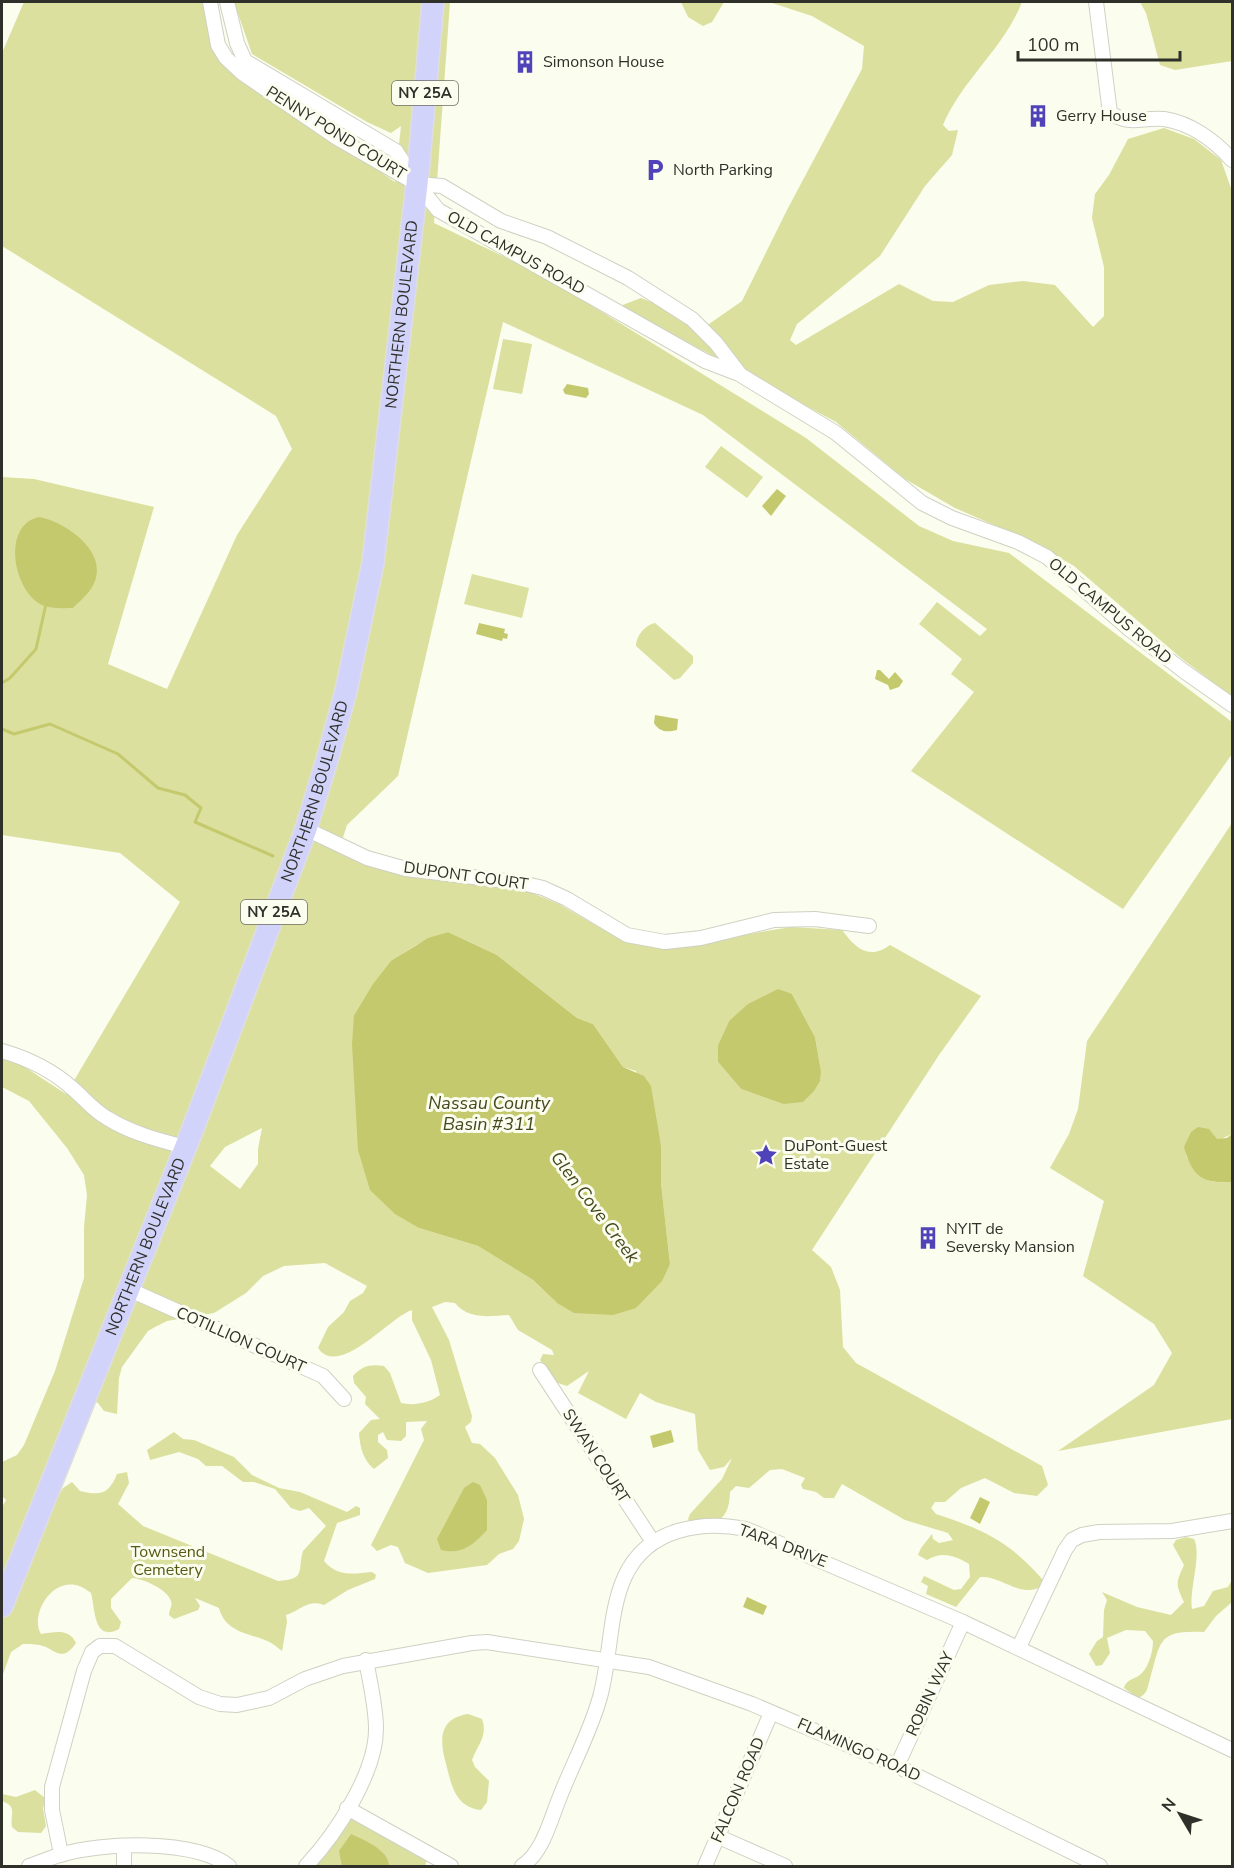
<svg xmlns="http://www.w3.org/2000/svg" width="1234" height="1868" font-family="'Nunito Sans',sans-serif">
  <style>
    .green { fill: #dbe09f; fill-rule: evenodd }
    .water { fill: #c4c96d }
    .lines { fill: none; stroke-linecap: round; stroke-linejoin: round }
    .stream { stroke: #c4c96d; stroke-width: 3 }
    .street-casing { stroke: #cfd1c3; stroke-width: 16 }
    .primary-casing { stroke: #dededd; stroke-width: 24 }
    .street { stroke: #fff; stroke-width: 14 }
    .primary { stroke: #d1d3fb; stroke-width: 21 }
    .labels { text-anchor: middle; dominant-baseline: central; stroke-width: 6; stroke-linejoin: round; paint-order: stroke }
    .shield { fill: #fbfdee; stroke: #6d6e66; stroke-width: 1.5 }
    .shield-label { font-size: 15px; font-weight: bold; fill: #30302b }
    .poi-label { font-size: 16px; fill: #30302b; stroke: #fbfdee; text-anchor: start }
    .street-label { font-size: 16px; fill: #30302b; stroke: #fbfdee }
    .park-label { font-size: 16px; fill: #565813; stroke: #fbfdee }
    .water-label { font-size: 18px; font-style: italic; fill: #45471f; stroke: #fbfdee }
  </style>
  <rect width="100%" height="100%" fill="#fbfdee"/>
  <g class="green">
    <path d="M 24,2 L 204,2 L 207,25 L 221,61 L 395,182 L 401,126 L 391,133 L 367,122 L 252,54 L 234,2 L 450,2 L 434,223 L 542,275 L 806,438 L 919,526 L 953,541 L 1009,553 L 1232,722 L 1232,754 L 1123,909 L 911,771 L 974,692 L 951,674 L 962,659 L 919,624 L 937,602 L 980,636 L 987,629 L 703,415 L 503,322 L 398,776 L 347,825 L 339,850 L 388,871 L 530,892 L 559,904 L 623,941 L 666,948 L 791,927 L 842,930 C 855,947 868,961 890,945 L 981,996 L 939,1055 L 812,1250 L 831,1267 L 840,1290 L 843,1347 L 856,1363 L 1042,1466 L 1048,1485 L 1037,1496 L 1014,1493 L 985,1478 L 961,1488 L 945,1502 L 935,1502 L 931,1508 L 936,1514 C 984,1530 1009,1541 1043,1580 L 1041,1587 C 1019,1598 1001,1575 980,1577 L 956,1607 L 926,1594 L 928,1586 L 921,1582 L 924,1576 L 954,1590 L 961,1589 L 970,1577 L 969,1564 C 954,1555 942,1551 927,1560 L 918,1555 L 921,1548 L 932,1534 L 933,1539 L 939,1543 L 953,1540 L 948,1533 L 905,1520 L 842,1484 L 834,1498 L 824,1498 L 816,1492 L 803,1489 L 801,1485 L 805,1478 L 782,1469 L 770,1470 L 749,1488 L 736,1486 L 730,1492 C 729,1522 717,1524 690,1523 L 688,1519 L 690,1514 L 722,1479 L 732,1458 L 724,1467 L 710,1470 L 698,1450 L 695,1414 L 656,1402 L 640,1393 L 626,1419 L 578,1393 L 589,1371 L 567,1386 L 555,1382 L 540,1360 L 543,1354 L 554,1355 L 552,1350 L 518,1330 L 509,1315 C 489,1316 469,1320 455,1303 L 445,1302 L 432,1307 L 449,1340 L 472,1416 L 471,1422 L 465,1427 L 472,1443 L 480,1444 L 495,1458 L 518,1495 L 524,1519 L 519,1541 L 513,1549 L 499,1554 L 487,1565 L 428,1573 L 405,1563 L 398,1547 L 391,1545 L 377,1551 L 371,1545 L 424,1440 L 421,1429 L 427,1421 L 406,1422 L 406,1436 L 401,1441 L 387,1440 L 383,1432 L 378,1435 L 378,1442 L 387,1450 L 388,1458 L 374,1469 C 363,1460 360,1447 359,1433 L 371,1420 L 380,1419 L 365,1404 L 366,1397 L 354,1383 L 353,1376 C 362,1366 370,1364 384,1366 L 390,1373 L 401,1403 C 414,1406 429,1403 440,1395 L 431,1360 L 412,1320 L 412,1310 C 391,1316 339,1379 318,1348 L 328,1327 L 344,1312 L 350,1301 L 363,1293 L 367,1286 L 325,1263 L 284,1266 L 263,1276 L 246,1293 L 214,1313 L 167,1321 L 155,1327 L 148,1331 L 122,1367 L 119,1378 L 117,1414 L 104,1411 L 98,1403 L 86,1399 L 50,1488 L 60,1493 L 63,1488 L 72,1482 L 80,1491 C 101,1496 109,1494 117,1474 L 127,1472 L 129,1483 L 118,1504 L 143,1526 L 278,1581 C 307,1579 297,1571 303,1551 L 326,1526 L 309,1508 L 300,1511 L 291,1508 L 275,1489 L 254,1482 L 243,1482 L 222,1466 L 206,1466 L 198,1459 L 179,1452 L 150,1460 L 147,1450 L 174,1432 L 183,1439 L 194,1440 L 234,1457 L 252,1475 L 279,1488 L 300,1492 L 347,1512 L 356,1506 L 360,1508 L 360,1515 L 337,1523 L 324,1561 C 338,1577 352,1574 372,1572 L 376,1575 L 375,1579 L 348,1590 L 324,1605 C 308,1599 300,1611 286,1615 L 287,1622 L 282,1651 C 277,1647 271,1642 265,1640 C 246,1633 225,1631 219,1608 L 195,1598 L 200,1606 L 198,1610 L 174,1619 L 169,1615 C 169,1610 173,1605 171,1601 C 167,1589 144,1579 132,1578 L 111,1599 L 111,1608 L 121,1622 L 119,1629 C 93,1643 95,1607 91,1593 C 58,1565 28,1613 41,1634 C 55,1632 69,1628 76,1643 C 66,1657 61,1656 48,1648 C 41,1644 31,1644 23,1644 L 11,1652 L 2,1677 L 2,1507 L 6,1500 L 2,1496 L 2,1462 L 17,1455 L 24,1445 L 55,1371 L 84,1278 L 84,1227 L 87,1195 L 84,1175 L 67,1148 L 29,1101 L 2,1087 L 2,1057 L 20,1064 L 66,1094 L 180,902 L 120,853 L 2,835 L 2,477 L 34,479 L 154,507 L 108,664 L 167,689 L 237,535 L 292,449 L 276,416 L 2,246 L 2,53 ZM 448,932 L 497,955 L 577,1018 L 593,1024 L 623,1067 L 636,1071 L 661,1146 L 661,1183 L 670,1264 L 636,1308 L 557,1303 L 533,1280 L 478,1246 L 419,1228 L 354,1015 C 379,974 399,946 448,932 ZM 792,994 L 815,1037 L 821,1071 L 783,1104 L 741,1089 L 718,1062 L 718,1045 L 729,1021 ZM 262,1128 L 258,1149 L 258,1164 L 240,1189 L 210,1166 L 225,1147 Z"/>
    <path d="M 681,2 L 724,2 L 712,22 L 703,26 L 688,17 Z"/>
    <path d="M 769,2 L 1022,2 C 1004,48 962,80 943,125 L 949,131 L 958,130 L 952,155 L 925,186 L 880,256 L 797,324 L 790,340 L 796,345 L 899,284 L 933,301 L 953,302 L 989,285 L 1023,281 L 1055,285 L 1093,327 L 1104,316 L 1104,267 L 1092,218 L 1095,194 L 1109,175 L 1128,139 L 1164,128 L 1194,139 L 1221,160 L 1232,191 L 1232,697 L 1181,658 L 1074,566 L 1026,539 L 955,508 L 905,479 L 836,422 L 620,306 L 641,298 L 659,305 L 699,331 L 742,301 L 787,210 L 862,69 L 864,46 L 812,16 Z"/>
    <path d="M 1140,2 L 1232,2 L 1232,61 L 1175,70 L 1160,65 L 1146,13 Z"/>
    <path d="M 503,339 L 532,344 L 522,394 L 493,389 Z"/>
    <path d="M 721,446 L 763,477 L 747,498 L 705,467 Z"/>
    <path d="M 472,574 L 529,588 L 522,618 L 464,604 Z"/>
    <path d="M 655,623 L 693,656 L 693,663 L 680,678 L 674,680 L 636,646 C 636,636 645,625 655,623 Z"/>
    <path d="M 1232,823 L 1232,1134 L 1186,1155 C 1198,1179 1206,1184 1232,1182 L 1232,1419 L 1058,1451 L 1154,1385 L 1172,1353 L 1154,1324 L 1083,1276 L 1104,1201 L 1050,1168 L 1069,1134 L 1078,1109 L 1087,1041 Z"/>
    <path d="M 1186,1537 L 1194,1539 C 1202,1555 1189,1589 1192,1609 L 1204,1606 L 1213,1591 L 1228,1587 L 1232,1580 L 1232,1602 L 1216,1616 L 1204,1632 C 1158,1630 1161,1640 1150,1679 C 1147,1688 1148,1694 1138,1698 L 1124,1688 C 1127,1678 1135,1680 1142,1673 C 1149,1666 1153,1651 1153,1641 L 1145,1631 L 1126,1630 L 1107,1638 L 1110,1653 L 1102,1665 L 1096,1666 L 1089,1654 L 1097,1641 L 1103,1637 L 1104,1610 L 1107,1600 L 1102,1592 L 1137,1607 L 1171,1615 L 1184,1602 C 1175,1583 1176,1583 1184,1565 L 1173,1545 L 1176,1540 Z"/>
    <path d="M 468,1714 L 482,1719 C 488,1736 478,1744 472,1760 L 475,1767 L 489,1781 L 487,1802 L 481,1810 C 453,1807 451,1781 445,1760 C 439,1737 441,1718 468,1714 Z"/>
    <path d="M 35,1790 L 46,1799 L 43,1808 L 46,1826 L 41,1833 L 18,1832 L 12,1827 C 10,1814 18,1807 2,1801 L 2,1794 L 16,1797 Z"/>
    <path d="M 347,1808 L 429,1854 L 425,1866 L 307,1866 Z"/>
  </g>
  <g class="water">
    <path d="M 567,384 L 588,388 L 589,394 L 586,398 L 565,394 L 563,390 Z"/>
    <path d="M 777,489 L 786,496 L 771,516 L 762,506 Z"/>
    <path d="M 39,517 C 63,521 104,548 96,578 C 93,590 82,599 73,608 C 65,608 53,609 45,606 C 14,596 0,525 39,517 Z"/>
    <path d="M 479,623 L 505,629 L 504,633 L 508,634 L 507,639 L 503,638 L 502,641 L 476,634 Z"/>
    <path d="M 877,670 L 880,670 L 889,679 L 895,672 L 903,681 L 899,687 L 890,690 L 888,685 L 875,679 Z"/>
    <path d="M 655,715 L 678,719 L 677,730 C 668,732 660,733 654,723 Z"/>
    <path d="M 448,932 L 497,955 L 577,1018 L 593,1024 L 623,1067 L 644,1076 L 651,1086 L 661,1146 L 661,1183 L 670,1264 L 662,1281 L 636,1308 L 613,1315 L 574,1313 L 557,1303 L 533,1280 L 478,1246 L 419,1228 L 395,1214 L 370,1190 L 358,1150 L 352,1044 L 354,1015 L 373,984 L 391,961 L 428,938 Z"/>
    <path d="M 778,989 L 792,994 L 815,1037 L 821,1071 L 820,1081 L 814,1091 L 803,1102 L 783,1104 L 741,1089 L 718,1062 L 718,1045 L 729,1021 L 748,1004 Z"/>
    <path d="M 1198,1127 L 1209,1129 L 1217,1139 L 1227,1138 L 1232,1134 L 1232,1182 C 1202,1184 1192,1176 1184,1147 L 1191,1132 Z"/>
    <path d="M 671,1430 L 674,1442 L 653,1448 L 650,1436 Z"/>
    <path d="M 473,1482 L 480,1485 L 487,1500 L 487,1530 C 473,1545 462,1555 441,1550 L 437,1539 L 464,1488 Z"/>
    <path d="M 980,1497 L 990,1502 L 980,1524 L 970,1518 Z"/>
    <path d="M 747,1597 L 767,1606 L 763,1615 L 743,1607 Z"/>
    <path d="M 351,1834 C 364,1840 389,1850 389,1866 L 342,1866 L 339,1851 Z"/>
  </g>
  <g class="lines">
    <g class="stream">
      <path d="M 2,683 L 10,678 L 36,649 L 46,604"/>
      <path d="M 2,729 L 14,734 L 50,724 L 118,754 L 158,788 L 185,795 L 201,808 L 195,822 L 273,856"/>
    </g>
    <g class="street-casing">
      <g id="street">
        <path d="M 210,2 L 218,45 L 226,58 L 242,73 L 337,138 L 417,184 L 396,151 L 245,61 L 237,43 L 227,2"/>
        <path d="M 1096,2 L 1110,113 C 1131,126 1141,117 1164,119 C 1191,123 1215,141 1232,160"/>
        <path d="M 417,184 L 438,210 L 705,361 L 739,374 L 836,433 L 922,503 L 952,518 L 1018,542 L 1047,557 L 1129,629 L 1185,672 L 1232,705"/>
        <path d="M 417,184 L 442,186 L 501,221 L 547,237 L 628,278 L 692,319 L 716,343 L 739,373"/>
        <path d="M 306,829 L 367,858 L 406,869 L 522,883 L 543,888 L 567,899 L 627,935 L 665,942 L 701,938 L 774,920 L 815,919 L 869,926"/>
        <path d="M 2,1051 C 26,1058 52,1070 72,1088 C 84,1098 93,1110 107,1118 C 131,1133 158,1140 185,1147"/>
        <path d="M 130,1290 L 323,1376 L 344,1399"/>
        <path d="M 540,1370 L 653,1542"/>
        <path d="M 1019,1647 L 1065,1550 L 1072,1540 L 1082,1535 L 1099,1532 L 1172,1531 L 1232,1521"/>
        <path d="M 897,1766 L 963,1622"/>
        <path d="M 347,1808 L 451,1866"/>
        <path d="M 719,1837 L 785,1866"/>
        <path d="M 61,1854 L 52,1810 L 52,1787 L 84,1671 L 92,1652 L 100,1646 L 115,1646 L 199,1697 L 220,1704 L 237,1705 L 269,1698 L 305,1679 L 343,1666 L 472,1643 L 487,1642 L 649,1667 L 752,1704 L 897,1766 L 1100,1866"/>
        <path d="M 29,1866 C 39,1863 49,1858 60,1855 C 101,1842 194,1839 229,1866"/>
        <path d="M 124,1866 L 124,1847"/>
        <path d="M 306,1866 C 336,1834 376,1773 376,1729 C 376,1706 370,1683 366,1660"/>
        <path d="M 522,1866 C 543,1852 550,1821 559,1799 C 572,1765 590,1733 600,1697 C 617,1636 602,1554 678,1531 C 701,1524 722,1524 746,1529 L 963,1622 L 1232,1750"/>
        <path d="M 705,1866 L 771,1713"/>
      </g>
    </g>
    <g class="primary-casing">
      <g id="primary">
        <path id="s1" d="M 2,1606 L 192,1131 L 306,829 L 327,760 L 346,691 L 373,563 L 417,184 L 433,2"/>
      </g>
    </g>
    <use href="#street" class="street"/>
    <use href="#primary" class="primary"/>
  </g>
  <defs>
    <g id="building-bare" transform="scale(1.8)"><path d="M-4-6H4V6H1V3H-1V6H-4ZM-2.5-4.3h1.7v1.8h-1.7ZM.8-4.3h1.7v1.8H.8ZM-2.5-1h1.7V.8h-1.7ZM.8-1h1.7V.8H.8Z" fill="#5043ba" stroke="#fbfdee" stroke-width="2.5" paint-order="stroke"/></g>
    <g id="parking-bare" transform="scale(1.8)"><path d="M-3.5-5.5H1a3.5 3.5 0 0 1 0 7H-1V5.5H-3.5ZM-1-3.4V-.6H.8a1.4 1.4 0 0 0 0-2.8Z" fill="#5043ba" stroke="#fbfdee" stroke-width="2.5" paint-order="stroke"/></g>
    <g id="sight-bare" transform="scale(1.8)"><path d="M0-6L1.8-2.2L6-1.7L2.9 1.2L3.7 5.4L0 3.3L-3.7 5.4L-2.9 1.2L-6-1.7L-1.8-2.2Z" fill="#5043ba" stroke="#fbfdee" stroke-width="2.5" paint-order="stroke"/></g>
  </defs>
  <g fill-rule="evenodd">
    <use href="#building-bare" x="525" y="62"/>
    <use href="#building-bare" x="1038" y="116"/>
    <use href="#parking-bare" x="655" y="170"/>
    <use href="#sight-bare" x="766" y="1155"/>
    <use href="#building-bare" x="928" y="1238"/>
  </g>
  <g class="labels">
    <g class="shield">
      <rect x="392" y="81" width="66" height="24" rx="4.5"/>
      <rect x="241" y="900" width="66" height="24" rx="4.5"/>
    </g>
    <g class="shield-label">
      <text x="425" y="93">NY 25A</text>
      <text x="274" y="912">NY 25A</text>
    </g>
    <g class="poi-label">
      <text x="543" y="62">Simonson House</text>
      <text x="1056" y="116">Gerry House</text>
      <text x="673" y="170">North Parking</text>
      <text x="784" y="1146">DuPont-Guest<tspan x="784" dy="18">Estate</tspan></text>
      <text x="946" y="1229">NYIT de<tspan x="946" dy="18">Seversky Mansion</tspan></text>
    </g>
    <g class="street-label">
      <text transform="translate(336 133) rotate(32)">PENNY POND COURT</text>
      <text transform="translate(516 253) rotate(29)">OLD CAMPUS ROAD</text>
      <text stroke="none"><textPath href="#s1" startOffset="1359">NORTHERN BOULEVARD</textPath></text>
      <text transform="translate(1110 611) rotate(40)">OLD CAMPUS ROAD</text>
      <text stroke="none"><textPath href="#s1" startOffset="873">NORTHERN BOULEVARD</textPath></text>
      <text transform="translate(466 876) rotate(8)">DUPONT COURT</text>
      <text stroke="none"><textPath href="#s1" startOffset="387">NORTHERN BOULEVARD</textPath></text>
      <text transform="translate(241 1340) rotate(24)">COTILLION COURT</text>
      <text transform="translate(596 1456) rotate(57)">SWAN COURT</text>
      <text transform="translate(783 1546) rotate(21)">TARA DRIVE</text>
      <text transform="translate(930 1694) rotate(-65)">ROBIN WAY</text>
      <text transform="translate(859 1750) rotate(24)">FLAMINGO ROAD</text>
      <text transform="translate(738 1790) rotate(-67)">FALCON ROAD</text>
    </g>
    <g class="park-label">
      <text x="168" y="1552">Townsend<tspan x="168" dy="18">Cemetery</tspan></text>
    </g>
    <g class="water-label">
      <text x="489" y="1103">Nassau County<tspan x="489" dy="21">Basin #311</tspan></text>
      <text transform="translate(595 1207) rotate(53)">Glen Cove Creek</text>
    </g>
  </g>
  <rect width="1234" height="1868" fill="none" stroke="#30302b" stroke-width="6"/>
  <g transform="translate(1180 1814) rotate(309)" stroke="#fbfdee" stroke-width="4.5" paint-order="stroke">
  <path d="M0-4.5L10 22L0 15L-10 22Z" fill="#30302b"/>
  <text y="-9" font-size="16" font-weight="bold" text-anchor="middle" fill="#30302b">N</text>
  </g>
  <path d="M1018 51v9h162v-9" fill="none" stroke="#30302b" stroke-width="3"/>
  <text x="1027" y="51" font-size="18" fill="#30302b" stroke="#fbfdee" stroke-width="4.5" paint-order="stroke">100 m</text>
</svg>
